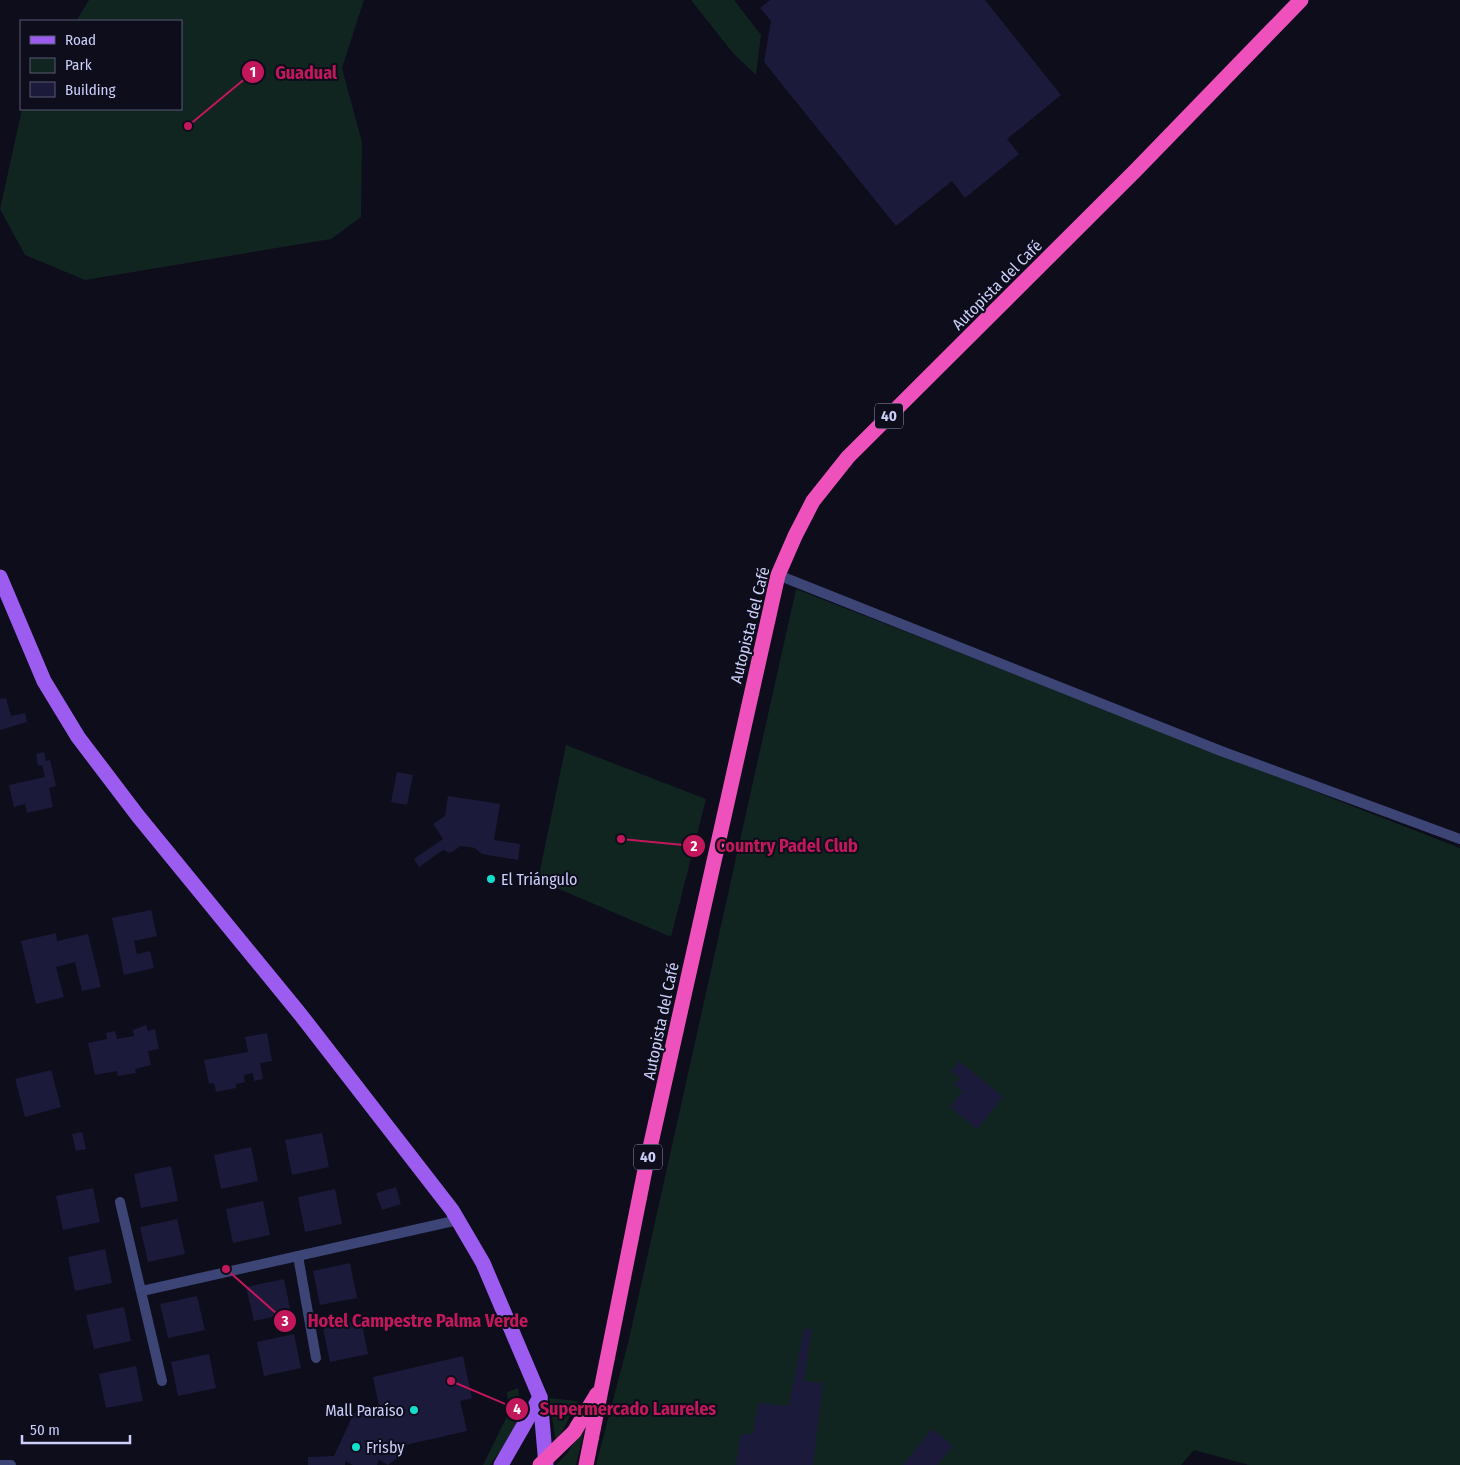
<svg xmlns="http://www.w3.org/2000/svg" width="1460" height="1465" font-family="'Fira Sans Condensed',sans-serif">
  <style>
    .green { fill: #102420 }
    .building { fill: #1b1a3a }
    .lines { fill: none; stroke-linecap: round; stroke-linejoin: round }
    .street { stroke: #3c4576; stroke-width: 10 }
    .primary { stroke: #9c5cf0; stroke-width: 15 }
    .highway { stroke: #ef51bc; stroke-width: 15 }
    .poi-dot { fill: #14decb; stroke: #0d0d1b; stroke-width: 2 }
    .labels { text-anchor: middle; dominant-baseline: central; stroke-width: 4; stroke-linejoin: round; paint-order: stroke }
    .shield { fill: #0d0d1b; stroke: #9295b7; stroke-width: 1 }
    .shield-label { font-size: 15px; font-weight: bold; fill: #cbcffa }
    .street-label { font-size: 16px; fill: #cbcffa; stroke: #0d0d1b }
    .poi-label { font-size: 16px; fill: #cbcffa; stroke: #0d0d1b; text-anchor: start }
    .leader { fill: none; stroke: #c2185b; stroke-width: 2 }
    .callout-dot { fill: #c2185b; stroke: #0d0d1b; stroke-width: 2 }
    .mark-label { font-size: 15px; text-anchor: middle; font-weight: bold; fill: #fff }
    .callout-label { font-size: 18px; text-anchor: middle; font-weight: bold; fill: #c2185b; stroke: #0d0d1b; stroke-width: 4; stroke-linejoin: round; paint-order: stroke }
  </style>
  <rect width="100%" height="100%" fill="#0d0d1b"/>
  <g class="green">
    <path d="M 89,0 L 364,0 L 342,68 L 362,142 L 361,217 L 331,239 L 85,280 L 25,255 L 0,209 L 22,109 L 181,109 L 181,21 L 76,21 Z"/>
    <path d="M 691,0 L 734,0 L 761,35 L 756,75 L 733,53 Z"/>
    <path d="M 796,589 L 1460,848 L 1460,1465 L 1249,1465 L 1194,1450 L 1181,1465 L 596,1465 L 628,1343 Z"/>
    <path d="M 566,745 L 706,799 L 671,937 L 538,880 Z"/>
    <path d="M 518,1388 C 524,1421 509,1440 490,1465 L 483,1465 L 509,1412 L 507,1392 Z"/>
    <path d="M 549,1398 L 578,1401 L 556,1443 Z"/>
    <path d="M 586,1422 L 576,1465 L 556,1465 L 568,1452 Z"/>
  </g>
  <g class="building">
    <path d="M 770,0 L 985,0 L 1061,95 L 1007,139 L 1019,154 L 965,198 L 952,181 L 896,226 L 764,62 L 771,21 L 760,8 Z"/>
    <path d="M 6,698 L 11,716 L 25,713 L 27,722 L 0,730 L 0,699 Z"/>
    <path d="M 44,752 L 46,761 L 50,760 L 56,786 L 49,788 L 53,807 L 27,813 L 25,804 L 14,807 L 9,785 L 45,777 L 42,765 L 38,766 L 36,754 Z"/>
    <path d="M 397,772 L 413,775 L 407,805 L 391,802 Z"/>
    <path d="M 448,796 L 500,804 L 494,840 L 520,844 L 518,860 L 482,854 L 475,848 L 461,846 L 450,853 L 443,850 L 419,867 L 414,859 L 443,839 L 433,824 L 445,816 Z"/>
    <path d="M 151,910 L 157,936 L 134,941 L 137,954 L 150,951 L 154,968 L 124,975 L 112,918 Z"/>
    <path d="M 56,933 L 57,941 L 88,934 L 101,987 L 82,991 L 75,962 L 56,967 L 64,997 L 36,1004 L 21,941 Z"/>
    <path d="M 146,1025 L 148,1031 L 155,1029 L 159,1049 L 148,1051 L 151,1065 L 135,1069 L 136,1073 L 118,1076 L 117,1071 L 95,1075 L 88,1043 L 107,1039 L 106,1033 L 115,1031 L 117,1039 L 134,1036 L 133,1030 Z"/>
    <path d="M 267,1033 L 272,1061 L 260,1063 L 263,1079 L 254,1081 L 253,1073 L 244,1075 L 245,1082 L 236,1084 L 236,1088 L 216,1092 L 214,1083 L 209,1084 L 204,1060 L 248,1052 L 245,1037 Z"/>
    <path d="M 959,1061 L 1003,1097 L 977,1129 L 950,1107 L 963,1091 L 954,1085 L 960,1078 L 951,1071 Z"/>
    <path d="M 51,1070 L 61,1107 L 25,1117 L 15,1079 Z"/>
    <path d="M 82,1132 L 86,1149 L 76,1151 L 72,1134 Z"/>
    <path d="M 322,1133 L 329,1167 L 292,1175 L 285,1140 Z"/>
    <path d="M 251,1147 L 258,1181 L 221,1189 L 214,1155 Z"/>
    <path d="M 171,1166 L 178,1201 L 141,1208 L 134,1174 Z"/>
    <path d="M 396,1187 L 401,1204 L 382,1210 L 376,1193 Z"/>
    <path d="M 93,1188 L 100,1222 L 63,1230 L 56,1196 Z"/>
    <path d="M 335,1189 L 342,1224 L 305,1232 L 298,1197 Z"/>
    <path d="M 263,1201 L 270,1235 L 233,1243 L 226,1209 Z"/>
    <path d="M 177,1219 L 185,1254 L 148,1262 L 140,1227 Z"/>
    <path d="M 105,1249 L 112,1283 L 75,1291 L 68,1257 Z"/>
    <path d="M 350,1263 L 357,1298 L 320,1305 L 313,1271 Z"/>
    <path d="M 284,1279 L 291,1313 L 254,1321 L 246,1287 Z"/>
    <path d="M 197,1296 L 205,1330 L 168,1338 L 160,1304 Z"/>
    <path d="M 124,1307 L 131,1341 L 94,1349 L 86,1315 Z"/>
    <path d="M 361,1320 L 368,1354 L 330,1362 L 323,1328 Z"/>
    <path d="M 804,1329 L 812,1329 L 804,1381 L 823,1383 L 813,1465 L 736,1465 L 741,1434 L 753,1434 L 759,1403 L 789,1406 Z"/>
    <path d="M 294,1334 L 301,1368 L 264,1376 L 257,1342 Z"/>
    <path d="M 209,1354 L 216,1388 L 178,1396 L 171,1362 Z"/>
    <path d="M 463,1356 L 472,1398 L 460,1401 L 467,1431 L 401,1446 L 403,1453 L 388,1465 L 379,1460 L 377,1465 L 353,1465 L 345,1461 L 345,1465 L 308,1465 L 308,1457 L 334,1456 L 354,1413 L 379,1407 L 373,1377 Z"/>
    <path d="M 136,1366 L 143,1401 L 106,1408 L 99,1374 Z"/>
    <path d="M 932,1429 L 953,1446 L 937,1465 L 903,1465 Z"/>
  </g>
  <g class="lines">
    <g class="street">
      <path d="M 778,575 L 1221,751 L 1460,839"/>
      <path d="M 120,1202 L 162,1381"/>
      <path d="M 298,1256 L 316,1358"/>
      <path d="M 142,1291 L 458,1220"/>
      <path d="M 0,1465 L 11,1465"/>
    </g>
    <g class="primary">
      <path d="M 0,577 L 44,681 L 78,737 L 138,816 L 300,1014 L 452,1210 L 483,1263 L 540,1397 L 546,1465"/>
      <path d="M 501,1465 L 540,1397"/>
    </g>
    <g class="highway">
      <path d="M 540,1465 L 574,1432 L 597,1394"/>
      <path d="M 586,1465 L 645,1170 L 778,575 L 795,536 L 813,501 L 848,457 L 1135,171 L 1301,0"/>
    </g>
  </g>
  <g class="poi-dot">
    <circle cx="491" cy="879" r="5"/>
    <circle cx="414" cy="1410" r="5"/>
    <circle cx="356" cy="1447" r="5"/>
  </g>
  <g class="labels">
    <g class="shield">
      <rect x="875" y="403.5" width="28" height="25" rx="4"/>
      <rect x="634" y="1144.5" width="28" height="25" rx="4"/>
    </g>
    <g class="shield-label">
      <text x="889" y="416">40</text>
      <text x="648" y="1157">40</text>
    </g>
    <g class="street-label">
      <text transform="translate(997 285) rotate(-45)">Autopista del Café</text>
      <text transform="translate(750 625) rotate(-76)">Autopista del Café</text>
      <text transform="translate(661 1021) rotate(-78)">Autopista del Café</text>
    </g>
    <g class="poi-label">
      <text x="501" y="879">El Triángulo</text>
      <text x="404" y="1410" text-anchor="end">Mall Paraíso</text>
      <text x="366" y="1447">Frisby</text>
    </g>
  </g>
  <path class="leader" d="M188 126L253 72M621 839L694 846M226 1269L285 1321M451 1381L517 1409"/>
  <g class="callout-dot">
    <circle cx="188" cy="126" r="5"/>
    <circle cx="621" cy="839" r="5"/>
    <circle cx="226" cy="1269" r="5"/>
    <circle cx="451" cy="1381" r="5"/>
    <circle cx="253" cy="72" r="12"/>
    <circle cx="694" cy="846" r="12"/>
    <circle cx="285" cy="1321" r="12"/>
    <circle cx="517" cy="1409" r="12"/>
  </g>
  <g class="mark-label">
    <text x="253" y="77">1</text>
    <text x="694" y="851">2</text>
    <text x="285" y="1326">3</text>
    <text x="517" y="1414">4</text>
  </g>
  <g class="callout-label">
    <text x="306" y="79">Guadual</text>
    <text x="787" y="852">Country Padel Club</text>
    <text x="418" y="1327">Hotel Campestre Palma Verde</text>
    <text x="628" y="1415">Supermercado Laureles</text>
  </g>
  <rect x="20" y="20" width="162" height="90" fill="#0d0d1b" stroke="#595b74"/>
  <rect x="30" y="36" width="25" height="8" fill="#9c5cf0" stroke="#595b74"/>
  <text x="65" y="45" font-size="15" fill="#cbcffa">Road</text>
  <rect x="30" y="58" width="25" height="15" fill="#102420" stroke="#595b74"/>
  <text x="65" y="70" font-size="15" fill="#cbcffa">Park</text>
  <rect x="30" y="82" width="25" height="15" fill="#1b1a3a" stroke="#595b74"/>
  <text x="65" y="95" font-size="15" fill="#cbcffa">Building</text>
  <path d="M22 1435v8h108v-8" fill="none" stroke="#cbcffa" stroke-width="2.5"/>
  <text x="30" y="1435" font-size="15" fill="#cbcffa" stroke="#0d0d1b" stroke-width="4" paint-order="stroke">50 m</text>
</svg>
